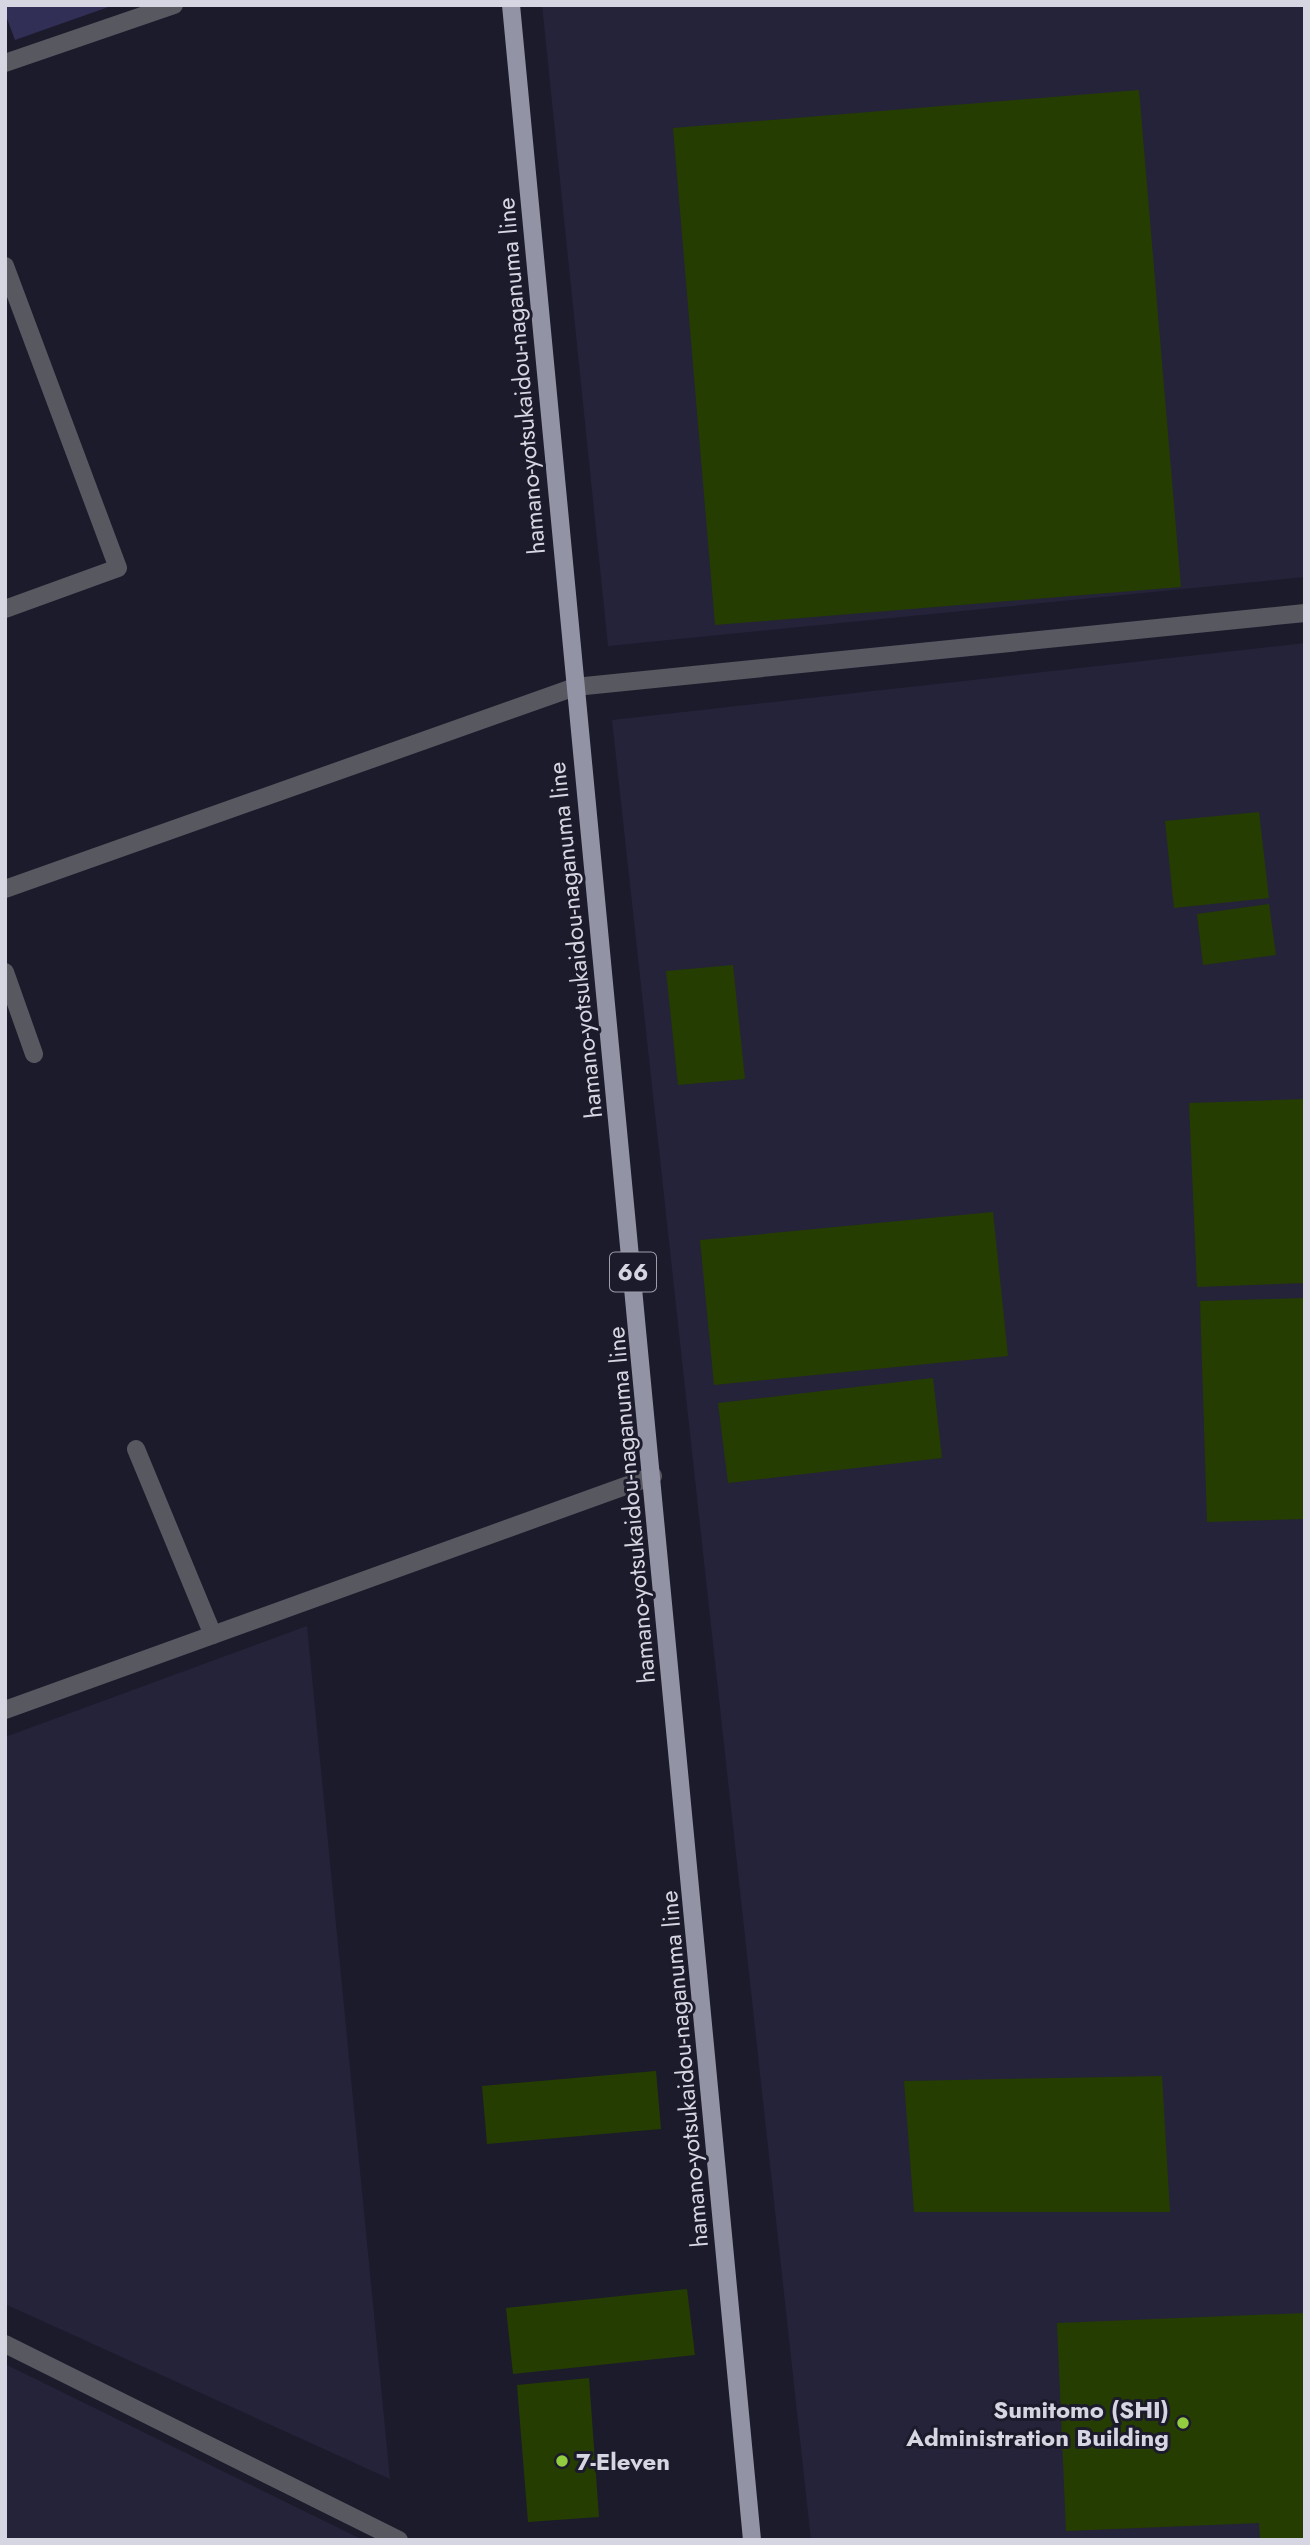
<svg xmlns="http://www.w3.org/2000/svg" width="1310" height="2545" font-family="Jost,sans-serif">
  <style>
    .built { fill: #242339 }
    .green { fill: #322f56 }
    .building { fill: #263d01 }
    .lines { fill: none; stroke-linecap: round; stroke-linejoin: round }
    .service { stroke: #585861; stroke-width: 18 }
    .minor { stroke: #585861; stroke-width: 18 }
    .tertiary { stroke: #585861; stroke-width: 18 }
    .primary { stroke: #9393a6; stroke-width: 18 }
    .poi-dot { fill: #91cd3f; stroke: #1c1b2c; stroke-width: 2.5 }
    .labels { text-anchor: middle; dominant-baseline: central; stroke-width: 6; stroke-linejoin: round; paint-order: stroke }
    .shield { fill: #1c1b2c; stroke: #9e9eab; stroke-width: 2 }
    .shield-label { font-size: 23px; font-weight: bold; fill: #d5d6e1 }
    .street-label { font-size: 24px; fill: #d5d6e1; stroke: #1c1b2c }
    .poi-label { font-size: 24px; font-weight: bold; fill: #d5d6e1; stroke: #1c1b2c; text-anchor: end }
  </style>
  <rect width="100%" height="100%" fill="#1c1b2c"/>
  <g class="built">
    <path d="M 542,5 L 1305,5 L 1305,577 L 608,646 Z"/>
    <path d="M 1305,643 L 1305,2540 L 811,2540 L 612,720 Z"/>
    <path d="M 307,1626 L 390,2479 L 5,2304 L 5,1737 Z"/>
    <path d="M 5,2364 L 363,2540 L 5,2540 Z"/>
  </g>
  <path class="green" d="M 5,5 L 114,5 L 15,40 L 5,13 Z"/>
  <g class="building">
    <path d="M 1139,90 L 1181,587 L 715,625 L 673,128 Z"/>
    <path d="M 1259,812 L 1269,898 L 1174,908 L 1165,821 Z"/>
    <path d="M 1269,904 L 1276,955 L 1203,965 L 1197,914 Z"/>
    <path d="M 733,965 L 745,1079 L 678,1085 L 666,971 Z"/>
    <path d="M 1305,1099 L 1305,1283 L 1197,1287 L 1189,1103 Z"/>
    <path d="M 993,1212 L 1008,1356 L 714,1385 L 700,1240 Z"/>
    <path d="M 1305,1298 L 1305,1519 L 1207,1522 L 1200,1301 Z"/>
    <path d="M 933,1378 L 942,1458 L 728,1483 L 718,1403 Z"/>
    <path d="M 656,2071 L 661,2129 L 487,2144 L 482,2086 Z"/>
    <path d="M 1162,2076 L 1170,2212 L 914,2212 L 904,2081 Z"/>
    <path d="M 687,2289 L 695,2355 L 513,2374 L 506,2308 Z"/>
    <path d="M 1305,2313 L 1305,2540 L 1260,2540 L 1259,2523 L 1066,2531 L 1057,2323 Z"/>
    <path d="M 589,2378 L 599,2517 L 528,2522 L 517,2385 Z"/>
  </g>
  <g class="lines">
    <path class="service" d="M 5,972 L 34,1054"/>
    <g class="minor">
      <path d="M 5,63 L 174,5"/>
      <path d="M 5,266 L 118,568 L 5,609"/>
      <path d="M 5,889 L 575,687"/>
      <path d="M 136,1449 L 213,1635"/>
      <path d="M 5,1710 L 653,1476"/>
    </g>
    <g class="tertiary">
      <path d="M 575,687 L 1305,613"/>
      <path d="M 5,2344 L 399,2540"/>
    </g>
    <path class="primary" d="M 511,5 C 590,850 673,1695 752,2540"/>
  </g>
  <g class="poi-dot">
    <circle cx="1183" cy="2423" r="7"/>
    <circle cx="562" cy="2461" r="7"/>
  </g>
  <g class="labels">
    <rect class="shield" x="610" y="1252.5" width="46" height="39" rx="5"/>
    <g class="shield-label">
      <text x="633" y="1272">66</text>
    </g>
    <g class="street-label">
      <text transform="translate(521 376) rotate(-95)">hamano-yotsukaidou-naganuma line</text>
      <text transform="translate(575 940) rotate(-96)">hamano-yotsukaidou-naganuma line</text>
      <text transform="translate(631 1505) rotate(-95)">hamano-yotsukaidou-naganuma line</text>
      <text transform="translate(684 2069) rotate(-95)">hamano-yotsukaidou-naganuma line</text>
    </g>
    <g class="poi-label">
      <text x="1169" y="2409">Sumitomo (SHI)<tspan x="1169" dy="28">Administration Building</tspan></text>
      <text x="576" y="2461" text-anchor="start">7-Eleven</text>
    </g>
  </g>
  <rect width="1310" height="2545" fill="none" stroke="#d5d6e1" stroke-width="14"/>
</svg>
